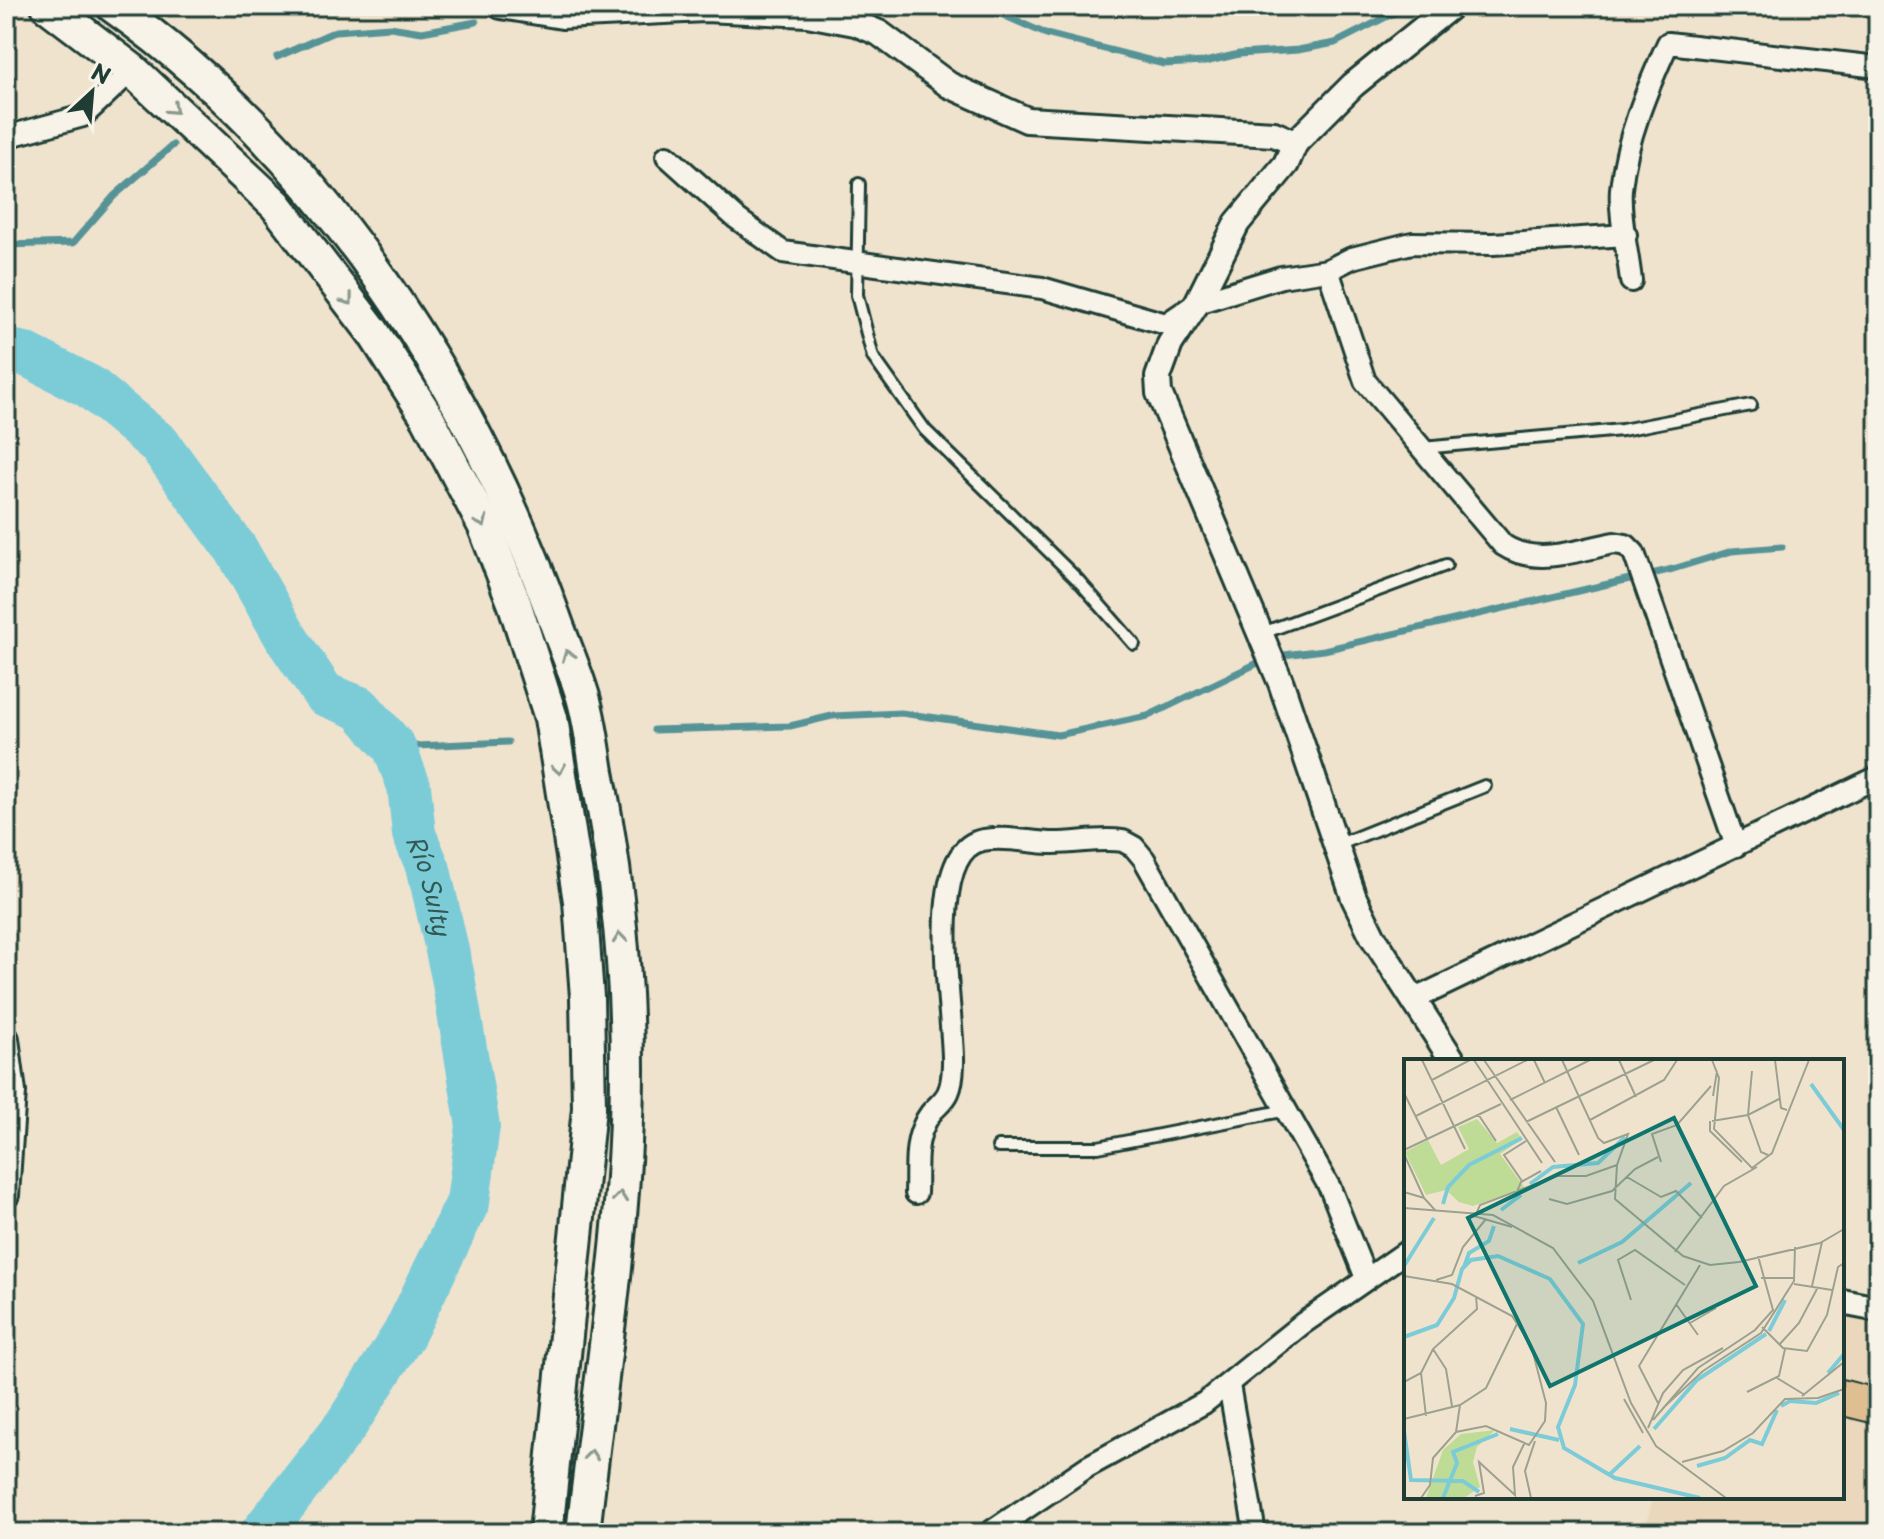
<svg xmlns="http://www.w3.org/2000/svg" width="1884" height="1539" font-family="'Playpen Sans',sans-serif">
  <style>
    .built { fill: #ebd8bc }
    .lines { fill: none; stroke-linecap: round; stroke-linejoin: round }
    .stream { stroke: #579396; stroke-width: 7 }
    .river { stroke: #7cccd8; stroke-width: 44 }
    .building { fill: #dfbf91; stroke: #1f3d34; stroke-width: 2 }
    .service-casing { stroke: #1f3d34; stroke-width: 16 }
    .minor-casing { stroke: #1f3d34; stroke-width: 26 }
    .tertiary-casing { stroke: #1f3d34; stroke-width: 30 }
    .trunk-casing { stroke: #1f3d34; stroke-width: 38 }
    .service { stroke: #f7f3e8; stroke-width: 10 }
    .minor { stroke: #f7f3e8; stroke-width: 20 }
    .tertiary { stroke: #f7f3e8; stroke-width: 24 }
    .trunk { stroke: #f7f3e8; stroke-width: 32 }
    .oneway { stroke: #8b988e }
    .labels { text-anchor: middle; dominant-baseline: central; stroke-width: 7; stroke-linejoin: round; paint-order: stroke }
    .water-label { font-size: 24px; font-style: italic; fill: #325a55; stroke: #f7f3e8 }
    .inset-river { fill: none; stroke: #7cccd8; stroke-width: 4 }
    .inset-road { fill: none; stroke: #9ca190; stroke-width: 2 }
    .view { fill: #0f766e; fill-opacity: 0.15; stroke: #0f766e; stroke-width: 4 }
    .inset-edge { fill: none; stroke: #1f3d34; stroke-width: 4 }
  </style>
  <rect width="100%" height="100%" fill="#f0e3ce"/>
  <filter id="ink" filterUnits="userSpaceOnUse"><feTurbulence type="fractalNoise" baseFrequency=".0125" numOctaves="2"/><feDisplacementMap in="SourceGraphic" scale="16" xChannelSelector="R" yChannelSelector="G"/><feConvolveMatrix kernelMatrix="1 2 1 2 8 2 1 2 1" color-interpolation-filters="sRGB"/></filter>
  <g filter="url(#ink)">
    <path class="built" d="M 1842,1311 L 1878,1321 L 1878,1533 L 1644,1533 L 1653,1497 L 1842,1497 Z"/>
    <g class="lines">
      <g class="stream">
        <path d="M 983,6 L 1046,34 L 1164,64 L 1205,62 L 1239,54 L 1298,50 L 1335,43 L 1408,6"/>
        <path d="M 277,57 L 336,31 L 390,27 L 422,32 L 476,22"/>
        <path d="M 6,245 L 73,243 L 114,196 L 173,145"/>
        <path d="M 1276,656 L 1324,650 L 1673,569 L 1732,551 L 1782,547"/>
        <path d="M 654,730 L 790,726 L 832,716 L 901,713 L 1058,735 L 1148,716 L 1264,660"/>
        <path d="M 394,747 L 508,742"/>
      </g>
      <path class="river" id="s1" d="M 6,350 L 25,354 L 90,387 L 159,444 L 236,549 L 287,639 L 324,694 L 360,708 L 394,747 L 409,786 L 414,834 L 429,870 L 453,977 L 478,1126 L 468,1202 L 404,1334 L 346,1425 L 262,1533"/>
    </g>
    <path class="building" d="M 1842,1379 L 1878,1388 L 1878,1425 L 1842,1416 Z"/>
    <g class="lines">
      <g class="service-casing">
        <g id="service">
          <path d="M 859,184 L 857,295 L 873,357 L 925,430 L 1078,580 L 1134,644"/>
          <path d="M 1422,448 L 1622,430 L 1751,405"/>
          <path d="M 1260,634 L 1446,565"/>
          <path d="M 1335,846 L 1485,786"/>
          <path d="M 998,1147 L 1098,1147 L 1287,1110"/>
        </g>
      </g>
      <g class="minor-casing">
        <g id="minor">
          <path d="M 6,137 L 83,116 L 132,70"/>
          <path d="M 667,156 L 736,218 L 783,252 L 1042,288 L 1166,324 L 1197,303 L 1281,277 L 1328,270 L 1352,258 L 1412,243 L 1493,244 L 1626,235"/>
          <path d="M 1328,270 L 1365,381 L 1503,545 C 1536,567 1578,550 1614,543 L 1626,545 L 1634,553 L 1736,846"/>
          <path d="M 1631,281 C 1628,252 1619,218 1621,189 C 1626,139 1647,89 1668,43 L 1878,67"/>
          <path d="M 1413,1000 L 1878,777"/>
          <path d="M 916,1193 C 917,1172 914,1147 923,1127 C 935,1097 952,1110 953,1064 C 955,1020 921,851 983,840 C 1003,836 1029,842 1050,843 C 1075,844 1099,837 1123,841 L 1134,847 L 1144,859 L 1330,1188 L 1366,1278"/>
          <path d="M 1229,1385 L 1255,1533"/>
          <path d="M 989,1533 L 1087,1467 L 1204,1403 L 1302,1324 L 1406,1252"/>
        </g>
      </g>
      <g class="tertiary-casing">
        <g id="tertiary">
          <path d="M 501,6 L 562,16 L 705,9 L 807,14 L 855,23 L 879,33 L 949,85 L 1027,120 L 1274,134 L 1295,143"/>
          <path d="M 1295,143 L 1286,164 L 1237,223 L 1197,303 L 1170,344 L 1158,377 L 1159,393 L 1281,683 L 1354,898 L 1373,937 L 1453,1061"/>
          <path d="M 1295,143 L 1353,85 L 1451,6"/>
          <path d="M 6,1039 L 13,1092 L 6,1195"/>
          <path d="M 1842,1302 L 1878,1309"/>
        </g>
      </g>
      <g class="trunk-casing">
        <g id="trunk">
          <path d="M 48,6 L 132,70 L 276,205 L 373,332 L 428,418 L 484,525 L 515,605 L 551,718 L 580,901 L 587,997 L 589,1108 L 546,1533"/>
          <path d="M 113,6 C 321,153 468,379 554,617 C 563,643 575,670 583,697 C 590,721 593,747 597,772 C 616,868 627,969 627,1068 C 627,1223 600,1379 583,1533"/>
        </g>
      </g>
      <use href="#service" class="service"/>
      <use href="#minor" class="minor"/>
      <use href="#tertiary" class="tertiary"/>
      <use href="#trunk" class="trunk"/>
    </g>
    <defs><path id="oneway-chevron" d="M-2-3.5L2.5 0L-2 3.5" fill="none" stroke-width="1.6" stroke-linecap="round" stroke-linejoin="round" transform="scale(2)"/></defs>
    <g class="oneway">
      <use href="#oneway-chevron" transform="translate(173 109) rotate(43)"/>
      <use href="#oneway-chevron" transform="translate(348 300) rotate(53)"/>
      <use href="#oneway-chevron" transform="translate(482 522) rotate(65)"/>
      <use href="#oneway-chevron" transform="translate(568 655) rotate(-110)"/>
      <use href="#oneway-chevron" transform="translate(559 769) rotate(81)"/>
      <use href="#oneway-chevron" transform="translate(620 938) rotate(-96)"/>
      <use href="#oneway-chevron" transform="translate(620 1197) rotate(-84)"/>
      <use href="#oneway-chevron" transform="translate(591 1455) rotate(-84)"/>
    </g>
  </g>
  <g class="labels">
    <g class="water-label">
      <text stroke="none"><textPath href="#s1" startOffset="716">Río Sulty</textPath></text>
    </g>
  </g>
  <g transform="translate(1404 1059)">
    <rect width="440" height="440" fill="#f0e3ce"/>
    <path d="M 73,60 L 93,84 L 113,73 L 118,80 L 96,95 L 121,129 L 69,147 L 55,143 L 42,131 L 22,136 L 1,93 L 24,81 L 37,106 L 65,90 L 54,68 ZM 91,371 L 73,388 L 69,403 L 76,428 L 60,439 L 22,439 L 39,391 L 57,375 Z" fill="#bedc95"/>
    <path class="inset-river" d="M 407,25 L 440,71M 126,125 L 149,108 L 194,104 L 221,78M 39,145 L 44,128 L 65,106 L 118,79M 97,151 L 117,136M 174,204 L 218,183 L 287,124M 0,207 L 30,159M 60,208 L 65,194 L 85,182 L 90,167M 365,272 L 381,241M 0,278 L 33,266 L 50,239 L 58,210 L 67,201 L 94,197 L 146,220 L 179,265 L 171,326 L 154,368 L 160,389 L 211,419 L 296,439M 424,314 L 440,295M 377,347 L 386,342 L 412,344 L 435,334M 106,370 L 155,381M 250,370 L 293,321 L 362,275M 0,372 L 7,421 L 59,422 L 75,433M 293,407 L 321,399 L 346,381 L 358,385 L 373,351M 205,416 L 236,387M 39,439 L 53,404 L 49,393 L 94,375"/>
    <path class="inset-road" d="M 18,1 L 61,90M 70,1 L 138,104M 80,1 L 151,103M 130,1 L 141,24M 158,1 L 194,79 L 200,84 L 224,75 L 213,106 L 211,140 L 279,197 L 306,206 L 335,203 L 416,184 L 440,170M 215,1 L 232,38M 308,1 L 315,19 L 310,70 L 348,109 L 368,94 L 405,1M 371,1 L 377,49 L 383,51M 348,12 L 344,56 L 357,93 L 364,96M 28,21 L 66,1M 0,34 L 23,80M 309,37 L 313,12M 106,41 L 186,1M 152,48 L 175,96M 74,55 L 92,82M 12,57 L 123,1M 186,61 L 260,21 L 273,1M 306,62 L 306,72 L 338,103M 308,62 L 344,56 L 375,40M 122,63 L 250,1M 0,91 L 97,45M 0,95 L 20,139M 257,103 L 248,75 L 273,66 L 307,27M 223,118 L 257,138 L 272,132 L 298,159M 118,122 L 100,96 L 122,82M 0,133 L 20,139 L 31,151M 112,135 L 117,123 L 137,112M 145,140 L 163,145 L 208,132 L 231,110 L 254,98M 0,149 L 89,156 L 149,189 L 189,242 L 227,344 L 252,387 L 322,439M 73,153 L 76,146 L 153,117 L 182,117 L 213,106M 70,157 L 108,168M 271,193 L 320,127 L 353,108M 0,217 L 48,225 L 108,257 L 127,286 L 142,344 L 141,362 L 125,386 L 82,367 L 52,373 L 29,399 L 26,426 L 17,439M 357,219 L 391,219M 32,221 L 48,216 L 59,188 L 82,160M 390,225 L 428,231M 408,227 L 418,183M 227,241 L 214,201 L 231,191 L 281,226M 272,245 L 294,276M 286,264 L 312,249M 358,268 L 379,289 L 403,292 L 423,256 L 434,208 L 440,204M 375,286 L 395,264 L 414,228M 29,290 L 42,310 L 48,347M 17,314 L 22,357M 373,319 L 401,336M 0,323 L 17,314 L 29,290 L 73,250 L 72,237M 343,333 L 375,317 L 381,290M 398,337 L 440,303M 220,340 L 239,374M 254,344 L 235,307 L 296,206M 259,349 L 299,312 L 357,274 L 390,222 L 391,188M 0,360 L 56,346 L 82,329 L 113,265M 249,361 L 294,309 L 351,271 L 369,251 L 354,197M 244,369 L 259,334 L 279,311 L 319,289M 52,373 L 56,346M 278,403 L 319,392 L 349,374 L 381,340 L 414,339 L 440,330M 71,437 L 80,434 L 75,403 L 111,436 L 109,408 L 121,383M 127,439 L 121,412 L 131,382"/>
    <path class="view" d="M 270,59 L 352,227 L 146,327 L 64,159 Z"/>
    <rect width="440" height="440" class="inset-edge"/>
  </g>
  <rect width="1884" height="1539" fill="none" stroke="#f7f3e8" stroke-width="32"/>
  <rect x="16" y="16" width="1852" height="1507" fill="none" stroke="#1f3d34" stroke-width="3" filter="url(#ink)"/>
  <g transform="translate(92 92) rotate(26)" stroke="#f7f3e8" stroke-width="6" paint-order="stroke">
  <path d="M0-6L14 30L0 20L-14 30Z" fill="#1f3d34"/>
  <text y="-12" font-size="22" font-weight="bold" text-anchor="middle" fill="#1f3d34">N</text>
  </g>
</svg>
